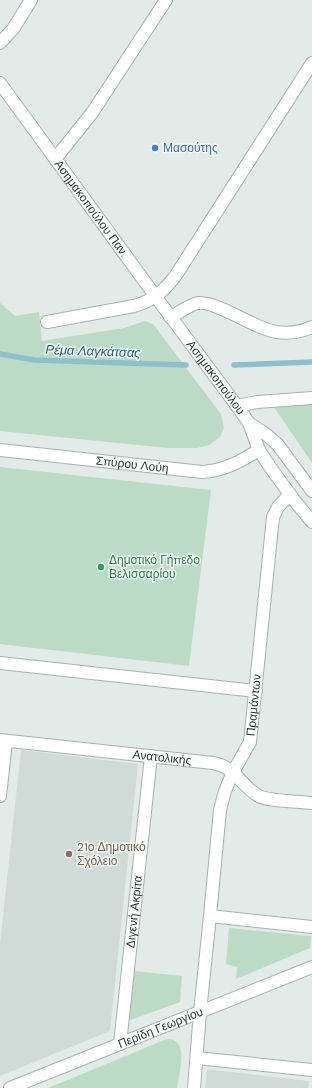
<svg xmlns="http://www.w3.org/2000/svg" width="312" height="1088" font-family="'DM Sans',sans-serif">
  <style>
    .built { fill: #d0dbd7 }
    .green { fill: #bcdbc6 }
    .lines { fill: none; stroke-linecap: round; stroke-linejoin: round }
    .stream { stroke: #8ec0cc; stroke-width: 5.5 }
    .minor-casing { stroke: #a5b3ae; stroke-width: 14 }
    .minor { stroke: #fff; stroke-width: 12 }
    .shop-dot { fill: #3f7fe0; stroke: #f2f8f5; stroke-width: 1.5 }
    .leisure-dot { fill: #2e9e5b; stroke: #f2f8f5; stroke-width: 1.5 }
    .education-dot { fill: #8d6e63; stroke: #f2f8f5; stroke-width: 1.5 }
    .labels { text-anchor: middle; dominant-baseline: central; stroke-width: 3; stroke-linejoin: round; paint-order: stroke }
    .shop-label { font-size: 12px; fill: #366cbe; stroke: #f2f8f5; text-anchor: start }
    .street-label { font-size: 12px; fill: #233b36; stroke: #f2f8f5 }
    .leisure-label { font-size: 12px; fill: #27864d; stroke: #f2f8f5; text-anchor: start }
    .education-label { font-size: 12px; fill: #785e54; stroke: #f2f8f5; text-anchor: start }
    .water-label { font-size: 13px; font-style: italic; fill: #226172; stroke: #f2f8f5 }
  </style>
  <rect width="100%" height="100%" fill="#e2ebe7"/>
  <g class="built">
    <path d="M 21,750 L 138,764 L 110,1031 L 0,1076 L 0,944 Z"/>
    <path d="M 207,1069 L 309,1081 L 308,1088 L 205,1088 Z"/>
  </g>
  <g class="green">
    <path d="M 0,303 L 15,316 L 39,312 L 42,341 L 124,328 L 145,321 L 153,324 L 221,414 L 224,428 L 220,437 L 209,445 L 197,448 L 167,448 L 0,431 Z"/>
    <path d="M 312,404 L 312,463 L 274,407 Z"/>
    <path d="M 0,467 L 211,490 L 189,666 L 0,644 Z"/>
    <path d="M 229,928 L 311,936 L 310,948 L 236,979 L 237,967 L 226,964 Z"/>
    <path d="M 133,971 L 182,976 L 180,1002 L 128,1021 Z"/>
    <path d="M 167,1039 C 190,1038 179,1074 177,1088 L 48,1088 Z"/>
  </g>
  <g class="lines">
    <g class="stream">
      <path d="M 0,354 L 34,360 L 186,365"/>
      <path d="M 234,365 L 312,362"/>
    </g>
    <g class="minor-casing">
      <g id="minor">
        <path d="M 0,43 L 13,29 L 31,0"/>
        <path id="s1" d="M 0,83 L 156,297 L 237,406 L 249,423 L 259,450 L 270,467 L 294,500 L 312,522"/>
        <path d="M 55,159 L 92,113 L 166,0"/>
        <path d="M 170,317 C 179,313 189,305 198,303 C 206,302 215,306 222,309 C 254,322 275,343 312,327"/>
        <path d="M 47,322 L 134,306 C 153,301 165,290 176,275 L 312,63"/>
        <path d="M 237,406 L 257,402 L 312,398"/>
        <path d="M 249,423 L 267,435 L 278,445 L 312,491"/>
        <path id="s2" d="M 0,450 L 202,472 C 224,471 241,461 259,450"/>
        <path d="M 0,663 L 256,691"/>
        <path id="s3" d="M 0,740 L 213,763 C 235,767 240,784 257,795 C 267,802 299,801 312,803"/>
        <path d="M 0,796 L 6,741"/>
        <path d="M 210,916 L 312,927"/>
        <path id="s4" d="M 120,1044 L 151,756"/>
        <path d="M 197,1058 L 312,1070"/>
        <path id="s5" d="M 10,1088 L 312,967"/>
        <path id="s6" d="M 194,1088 L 200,1012 L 210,916 L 220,810 L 225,791 L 233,772 L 250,742 L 273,517 L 278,507 L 290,494"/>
      </g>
    </g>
    <use href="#minor" class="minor"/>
  </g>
  <circle class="shop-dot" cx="155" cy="148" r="4"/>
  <circle class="leisure-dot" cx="101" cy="567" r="4"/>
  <circle class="education-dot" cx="69" cy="854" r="4"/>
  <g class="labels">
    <g class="shop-label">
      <text x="163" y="148">Μασούτης</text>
    </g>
    <g class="street-label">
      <text stroke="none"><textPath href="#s1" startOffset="155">Ασημακοπούλου Παν.</textPath></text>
      <text stroke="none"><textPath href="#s1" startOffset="365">Ασημακοπούλου</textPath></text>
      <text stroke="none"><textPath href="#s2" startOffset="133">Σπύρου Λούη</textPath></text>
      <text stroke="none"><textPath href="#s6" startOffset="391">Πραμάντων</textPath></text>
      <text stroke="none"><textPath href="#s3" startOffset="163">Ανατολικής</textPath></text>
      <text stroke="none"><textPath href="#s4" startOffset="133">Διγενή Ακρίτα</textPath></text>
      <text stroke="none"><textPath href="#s5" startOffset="162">Περίδη Γεωργίου</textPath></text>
    </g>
    <g class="leisure-label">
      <text x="109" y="560">Δημοτικό Γήπεδο<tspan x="109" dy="14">Βελισσαρίου</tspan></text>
    </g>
    <g class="education-label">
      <text x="77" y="847">21ο Δημοτικό<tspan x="77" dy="14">Σχόλειο</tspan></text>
    </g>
    <g class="water-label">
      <text transform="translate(93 351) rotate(2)">Ρέμα Λαγκάτσας</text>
    </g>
  </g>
</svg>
